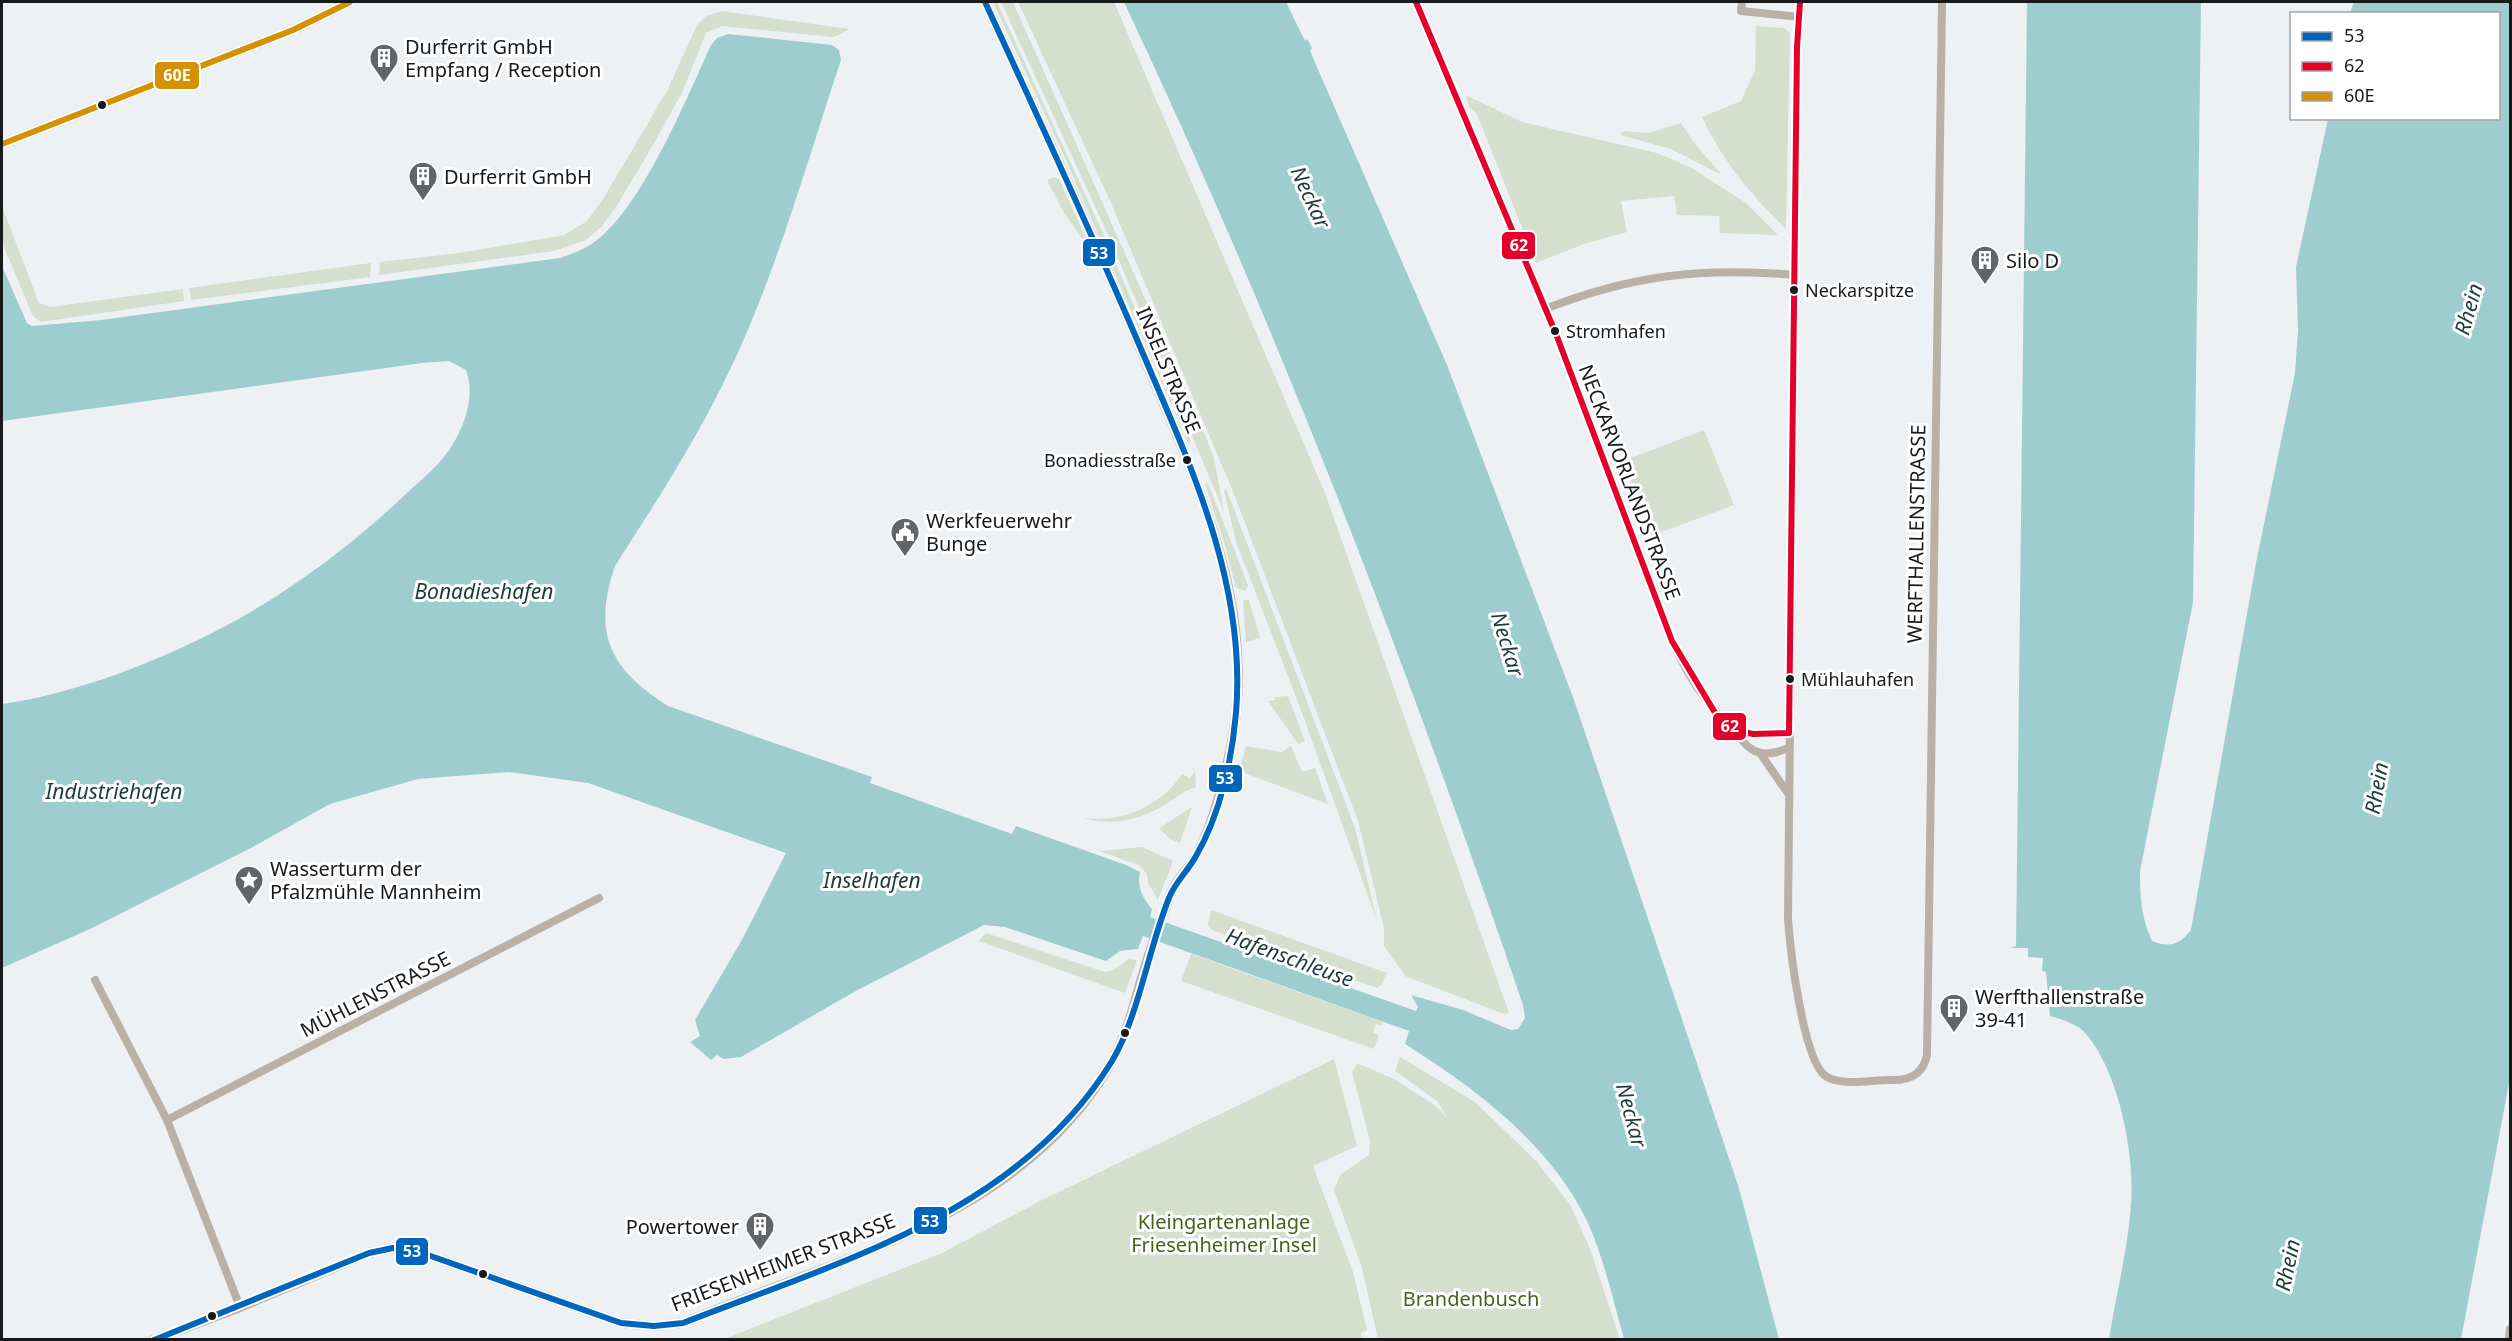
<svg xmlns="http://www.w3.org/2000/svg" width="2512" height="1341" font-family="'Noto Sans',sans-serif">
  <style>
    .green { fill: #d4dfcd }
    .water { fill: #9ecdd0 }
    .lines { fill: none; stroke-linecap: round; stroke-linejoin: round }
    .minor { stroke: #b9b0a8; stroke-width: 8 }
    .tertiary { stroke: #b9b0a8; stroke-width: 10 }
    .bus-1-casing { stroke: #fff; stroke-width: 10 }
    .bus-2-casing { stroke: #fff; stroke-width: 10 }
    .bus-3-casing { stroke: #fff; stroke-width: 10 }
    .bus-1 { stroke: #0065bd; stroke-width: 6 }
    .bus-2 { stroke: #e4002b; stroke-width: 6 }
    .bus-3 { stroke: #d59104; stroke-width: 6 }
    .bus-dot { fill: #17191b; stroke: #fff; stroke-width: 2 }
    .labels { text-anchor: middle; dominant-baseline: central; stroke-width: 6; stroke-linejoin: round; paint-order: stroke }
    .bus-label { font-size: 18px; fill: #17191b; stroke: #fff; text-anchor: start }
    .poi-label { font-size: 20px; fill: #17191b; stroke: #fff; text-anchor: start }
    .street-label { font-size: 20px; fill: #17191b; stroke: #fff }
    .park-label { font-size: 20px; fill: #456221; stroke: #fff }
    .water-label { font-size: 21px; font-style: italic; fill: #1b3c3d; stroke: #fff }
    .line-badge { stroke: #fff; stroke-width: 2 }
    .badge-label { font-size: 16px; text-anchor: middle; font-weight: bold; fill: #fff }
  </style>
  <rect width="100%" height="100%" fill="#eef1f4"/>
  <g class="green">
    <path d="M 993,2 L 997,2 L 1107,242 L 1191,442 L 1188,443 L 1066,160 Z"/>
    <path d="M 1001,2 L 1013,2 L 1201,424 L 1214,458 L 1224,512 L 1110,239 Z"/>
    <path d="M 1018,2 L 1114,2 L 1325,493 L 1509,1013 L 1504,1014 L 1405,976 L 1384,946 L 1384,928 L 1358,821 L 1234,494 L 1111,203 Z"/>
    <path d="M 722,11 L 849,29 L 834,37 L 722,26 L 706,33 L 682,93 L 653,145 L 616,207 L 602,226 L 586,240 L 554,251 L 379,275 L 380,262 L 460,253 L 564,235 L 587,221 L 603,199 L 667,91 L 697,25 L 706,16 Z"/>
    <path d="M 1756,26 L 1784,28 L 1790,33 L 1786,229 C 1751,195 1723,162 1702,117 L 1741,101 L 1755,71 Z"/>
    <path d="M 1466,95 L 1522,122 L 1657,153 L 1692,168 L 1746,203 L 1778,235 L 1720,233 L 1719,216 L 1677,215 L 1674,196 L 1621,201 L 1627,232 L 1584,244 L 1536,263 L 1477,114 L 1469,107 Z"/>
    <path d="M 1681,123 L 1695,144 L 1722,175 L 1671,149 L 1620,135 L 1624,131 L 1648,133 Z"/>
    <path d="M 1054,177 L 1059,179 L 1087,240 L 1086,244 L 1064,213 L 1047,180 Z"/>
    <path d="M 2,206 L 39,303 L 50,307 L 183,289 L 184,301 L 41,322 L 33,316 L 2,242 Z"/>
    <path d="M 371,263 L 370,277 L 191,300 L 189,288 Z"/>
    <path d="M 1704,430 L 1734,505 L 1651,536 L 1623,461 Z"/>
    <path d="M 1208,483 L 1248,585 L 1246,591 L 1236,588 L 1225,545 L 1205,484 Z"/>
    <path d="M 1226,488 L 1355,828 L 1377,921 L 1298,702 L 1236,542 L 1224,491 Z"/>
    <path d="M 1243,600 L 1249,600 L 1260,638 L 1246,642 Z"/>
    <path d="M 1288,696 L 1305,741 L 1298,744 L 1268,701 L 1275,700 L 1275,697 Z"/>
    <path d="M 1246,746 L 1282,752 L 1291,746 L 1302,772 L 1315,768 L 1328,804 L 1239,771 Z"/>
    <path d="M 1195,771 L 1196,787 C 1185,790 1177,797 1168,803 C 1143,819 1112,827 1083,818 C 1122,823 1160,807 1182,774 L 1190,778 Z"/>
    <path d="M 1192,807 L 1180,843 L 1170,839 L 1159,828 Z"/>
    <path d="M 1142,847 L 1173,861 L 1158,900 L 1148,883 L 1147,874 L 1139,865 L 1099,851 Z"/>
    <path d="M 1211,910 L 1387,973 L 1381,985 L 1377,988 L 1212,930 L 1208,925 Z"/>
    <path d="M 986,933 L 1105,972 L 1114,970 L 1128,959 L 1137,960 L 1125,993 L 979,941 Z"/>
    <path d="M 1191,954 L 1383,1022 L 1382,1026 L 1376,1024 L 1373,1032 L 1379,1035 L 1374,1049 L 1181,981 Z"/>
    <path d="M 1400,1057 L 1475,1102 L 1536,1161 L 1571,1206 L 1590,1249 L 1620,1339 L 1378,1339 L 1362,1268 L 1334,1190 L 1340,1175 L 1369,1155 L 1370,1141 L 1352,1072 L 1357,1063 L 1394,1079 L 1436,1106 L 1447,1118 L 1438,1102 L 1395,1071 Z"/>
    <path d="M 1334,1059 L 1357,1146 L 1313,1166 L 1353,1272 L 1367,1330 L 1361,1333 L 1362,1339 L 724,1339 L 942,1253 L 1042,1200 Z"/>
  </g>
  <g class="water">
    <path d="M 1124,2 L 1286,2 L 1305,41 L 1307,39 L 1312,48 L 1310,51 L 1447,365 L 1574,700 L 1738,1185 L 1779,1339 L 1624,1339 C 1613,1300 1604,1258 1587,1221 C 1550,1144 1475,1088 1405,1044 L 1409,1031 L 1143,936 L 1138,949 L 1120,951 L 1106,961 L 1005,927 L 984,925 L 854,992 L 741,1057 L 724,1059 L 717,1055 L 711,1060 L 690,1042 L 700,1036 L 695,1020 L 743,938 L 786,853 L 588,783 L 509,772 L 418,779 L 330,804 L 251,848 L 90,929 L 2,968 L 2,704 C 61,696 129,672 183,647 C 265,610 342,555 407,493 C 423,478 442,463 453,444 C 466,423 475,394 466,370 L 449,361 L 422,363 L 2,421 L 2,266 L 27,323 L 32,326 L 101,320 L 560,258 C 575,253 588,248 601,237 C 646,197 686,100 711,45 L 717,38 L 728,34 L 832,45 L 839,50 L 841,60 C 809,156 781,256 740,348 C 706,425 660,496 615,566 C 592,634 610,669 668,706 L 872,777 L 870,783 L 1012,834 L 1016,826 L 1126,865 L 1140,872 C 1137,887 1142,897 1152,909 L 1150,917 L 1416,1011 L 1418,1007 L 1411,995 L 1463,1010 L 1511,1030 L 1518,1029 L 1525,1018 L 1523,1005 C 1407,664 1278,328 1124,2 Z"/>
    <path d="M 2027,2 L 2201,2 L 2193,602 L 2140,871 C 2140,897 2141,917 2152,941 C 2170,948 2179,945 2191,930 L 2256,563 L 2295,373 L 2298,330 L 2296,267 L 2328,119 L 2498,118 L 2498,14 L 2350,13 L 2354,2 L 2510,2 L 2510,1078 L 2461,1339 L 2109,1339 C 2116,1295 2128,1249 2131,1204 C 2135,1155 2119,1072 2086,1034 C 2078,1024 2063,1020 2050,1016 L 2046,972 L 2042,971 L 2043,958 L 2028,957 L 2028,948 L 2010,948 L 2016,946 Z"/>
  </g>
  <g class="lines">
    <g class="minor">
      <path d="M 1416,2 L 1556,334 L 1672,641 C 1690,679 1703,700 1733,730 C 1741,738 1748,751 1761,753 C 1771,755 1780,751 1789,748"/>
      <path d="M 1742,2 L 1741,11 L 1799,17"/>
      <path d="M 1800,2 L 1797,47 L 1788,919 C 1790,947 1803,1064 1827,1077 C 1843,1086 1871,1080 1890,1080 C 1908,1081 1923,1075 1927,1055 L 1942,2"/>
      <path d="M 1545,309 C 1632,275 1702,267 1795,275"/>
      <path d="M 1734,730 L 1753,734 L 1789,733"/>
      <path d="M 1760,753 L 1787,792"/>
      <path d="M 95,980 L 167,1120 L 240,1307"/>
      <path d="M 167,1120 L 599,898"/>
      <path d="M 2509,1340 L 2510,1329"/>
    </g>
    <g class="tertiary">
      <path d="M 2,144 L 293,30 L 350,2"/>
      <path d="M 153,1340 L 240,1307 L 369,1253 L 393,1248 L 425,1254 L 621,1323 L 654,1326 L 683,1323 C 835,1260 1025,1216 1112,1061 C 1129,1031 1135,1000 1145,968 C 1152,944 1161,921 1169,898 C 1175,881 1187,871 1196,856 C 1216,820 1232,754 1236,713 C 1249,586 1192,471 1144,357 C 1094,237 1039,119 985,2"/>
    </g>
    <g class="bus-1-casing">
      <path id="bus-1" d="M 154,1340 L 369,1253 L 393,1248 L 425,1254 L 621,1323 L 654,1326 L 683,1323 C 839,1262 1019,1213 1112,1061 C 1138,1018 1149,947 1169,898 C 1175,882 1188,871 1196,856 C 1220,815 1232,760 1236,713 C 1247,581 1188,460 1138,342 C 1089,227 1037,115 985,2"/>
    </g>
    <g class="bus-2-casing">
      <path id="bus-2" d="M 1416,2 L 1556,334 L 1672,641 L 1717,716 L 1734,730 L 1753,734 L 1789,733 L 1797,47 L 1800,2"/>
    </g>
    <g class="bus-3-casing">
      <path id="bus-3" d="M 2,144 L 293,30 L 350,2"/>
    </g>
    <use href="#bus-1" class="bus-1"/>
    <use href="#bus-2" class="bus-2"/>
    <use href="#bus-3" class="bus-3"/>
  </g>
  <defs>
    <g id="building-pin" transform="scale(1.5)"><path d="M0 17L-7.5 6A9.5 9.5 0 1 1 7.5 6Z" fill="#626567" stroke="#fff"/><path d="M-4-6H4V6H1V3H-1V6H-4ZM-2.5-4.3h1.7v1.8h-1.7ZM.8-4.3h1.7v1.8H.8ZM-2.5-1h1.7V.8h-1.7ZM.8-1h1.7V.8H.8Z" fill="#fff"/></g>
    <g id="civic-pin" transform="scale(1.5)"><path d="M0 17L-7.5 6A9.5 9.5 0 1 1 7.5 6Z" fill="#626567" stroke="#fff"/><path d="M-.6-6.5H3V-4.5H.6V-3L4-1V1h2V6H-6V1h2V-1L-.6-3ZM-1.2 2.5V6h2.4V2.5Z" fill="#fff"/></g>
    <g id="sight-pin" transform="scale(1.5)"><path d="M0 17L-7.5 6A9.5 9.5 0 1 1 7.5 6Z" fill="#626567" stroke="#fff"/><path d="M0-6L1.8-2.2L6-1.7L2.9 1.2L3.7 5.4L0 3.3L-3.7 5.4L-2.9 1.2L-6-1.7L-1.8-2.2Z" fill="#fff"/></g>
  </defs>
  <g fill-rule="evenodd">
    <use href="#building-pin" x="384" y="58"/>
    <use href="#building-pin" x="423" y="176"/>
    <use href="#building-pin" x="1985" y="260"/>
    <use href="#civic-pin" x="905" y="532"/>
    <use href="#sight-pin" x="249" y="880"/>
    <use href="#building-pin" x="1954" y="1008"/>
    <use href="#building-pin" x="760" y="1226"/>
  </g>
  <g class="bus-dot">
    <circle cx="102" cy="105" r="5"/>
    <circle cx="1794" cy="290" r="5"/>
    <circle cx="1555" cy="331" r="5"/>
    <circle cx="1187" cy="460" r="5"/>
    <circle cx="1790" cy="679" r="5"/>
    <circle cx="1125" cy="1033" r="5"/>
    <circle cx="483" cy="1274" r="5"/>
    <circle cx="212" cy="1316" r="5"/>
  </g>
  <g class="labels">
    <g class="bus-label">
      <text x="1805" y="290">Neckarspitze</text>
      <text x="1566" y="331">Stromhafen</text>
      <text x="1176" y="460" text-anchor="end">Bonadiesstraße</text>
      <text x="1801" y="679">Mühlauhafen</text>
    </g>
    <g class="poi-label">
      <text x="405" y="46">Durferrit GmbH<tspan x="405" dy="23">Empfang / Reception</tspan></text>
      <text x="444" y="176">Durferrit GmbH</text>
      <text x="2006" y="260">Silo D</text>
      <text x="926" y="520">Werkfeuerwehr<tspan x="926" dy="23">Bunge</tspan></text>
      <text x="270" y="868">Wasserturm der<tspan x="270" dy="23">Pfalzmühle Mannheim</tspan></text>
      <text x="1975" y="996">Werfthallenstraße<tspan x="1975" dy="23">39-41</tspan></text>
      <text x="739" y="1226" text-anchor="end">Powertower</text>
    </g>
    <g class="street-label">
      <text transform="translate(1169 370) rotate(67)">INSELSTRASSE</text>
      <text transform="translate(1630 482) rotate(69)">NECKARVORLANDSTRASSE</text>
      <text transform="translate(1916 534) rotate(-89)">WERFTHALLENSTRASSE</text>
      <text transform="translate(375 994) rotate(-27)">MÜHLENSTRASSE</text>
      <text transform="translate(783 1262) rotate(-21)">FRIESENHEIMER STRASSE</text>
    </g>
    <g class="park-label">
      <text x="1224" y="1221">Kleingartenanlage<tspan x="1224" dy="23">Friesenheimer Insel</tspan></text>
      <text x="1471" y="1298">Brandenbusch</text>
    </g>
    <g class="water-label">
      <text transform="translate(1311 197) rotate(65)">Neckar</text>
      <text transform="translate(2468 309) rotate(-74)">Rhein</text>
      <text x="484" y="591">Bonadieshafen</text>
      <text transform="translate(1508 644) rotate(73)">Neckar</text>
      <text transform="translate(2376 788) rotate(-80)">Rhein</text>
      <text x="114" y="791">Industriehafen</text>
      <text x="872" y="880">Inselhafen</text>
      <text transform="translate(1290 957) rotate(20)">Hafenschleuse</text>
      <text transform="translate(1632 1115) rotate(75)">Neckar</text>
      <text transform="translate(2287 1265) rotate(-78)">Rhein</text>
    </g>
  </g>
  <g class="line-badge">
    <rect x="154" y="61" width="46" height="29" rx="6" fill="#d59104"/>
    <rect x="1501" y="231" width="35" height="29" rx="6" fill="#e4002b"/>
    <rect x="1082" y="238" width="34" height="29" rx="6" fill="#0065bd"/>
    <rect x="1712" y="712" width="35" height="29" rx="6" fill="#e4002b"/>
    <rect x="1208" y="764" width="35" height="29" rx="6" fill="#0065bd"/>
    <rect x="913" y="1206" width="35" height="29" rx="6" fill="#0065bd"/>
    <rect x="395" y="1237" width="34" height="29" rx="6" fill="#0065bd"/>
  </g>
  <g class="badge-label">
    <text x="177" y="81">60E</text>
    <text x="1519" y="251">62</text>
    <text x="1099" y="259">53</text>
    <text x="1730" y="732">62</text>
    <text x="1225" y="784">53</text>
    <text x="930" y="1227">53</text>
    <text x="412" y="1257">53</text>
  </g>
  <rect width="2512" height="1341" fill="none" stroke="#17191b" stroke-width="6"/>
  <rect x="2290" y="12" width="210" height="108" fill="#ffffff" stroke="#a2a3a4" stroke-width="1.5"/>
  <rect x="2302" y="32" width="30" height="9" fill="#0065bd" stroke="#a2a3a4" stroke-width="1.5"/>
  <text x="2344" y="42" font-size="18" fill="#17191b">53</text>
  <rect x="2302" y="62" width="30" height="9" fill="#e4002b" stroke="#a2a3a4" stroke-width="1.5"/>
  <text x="2344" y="72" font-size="18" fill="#17191b">62</text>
  <rect x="2302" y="92" width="30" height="9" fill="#d59104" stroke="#a2a3a4" stroke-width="1.5"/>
  <text x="2344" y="102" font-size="18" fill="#17191b">60E</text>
</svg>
